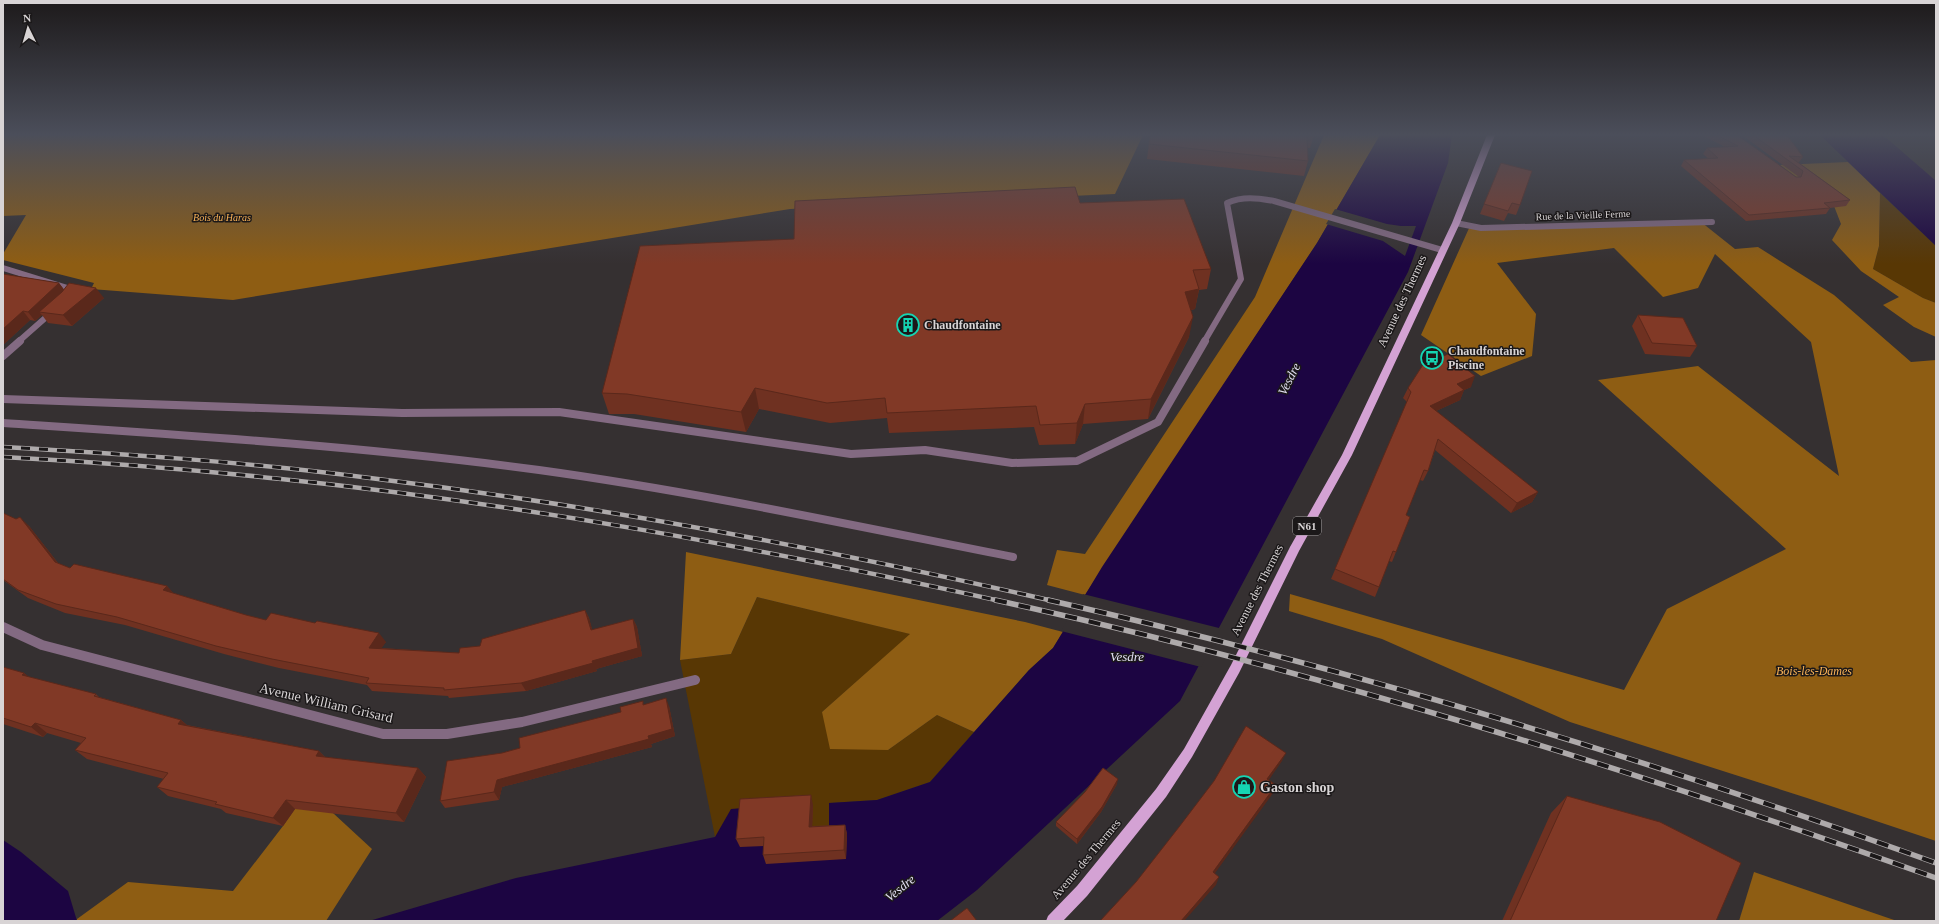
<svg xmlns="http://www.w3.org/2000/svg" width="1939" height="924" font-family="'Times New Roman',serif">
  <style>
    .green { fill: #583704 }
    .forest { fill: #8e5d13 }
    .water { fill: #1c0542 }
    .pier { fill: #353031 }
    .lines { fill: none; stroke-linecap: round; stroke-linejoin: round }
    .lane-far1 { stroke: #836a82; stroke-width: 6 }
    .lane { stroke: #836a82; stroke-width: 8 }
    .street-far2 { stroke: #836a82; stroke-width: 6 }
    .street-far1 { stroke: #836a82; stroke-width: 8 }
    .street { stroke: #836a82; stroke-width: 10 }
    .primary { fill: #d4a2d4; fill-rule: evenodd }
    .rail-far1-casing { stroke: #aeaaab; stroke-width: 4.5 }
    .rail-casing { stroke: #aeaaab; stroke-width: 5.5 }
    .rail-far1 { stroke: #1b1819; stroke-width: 3; stroke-dasharray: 9; stroke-linecap: butt }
    .rail { stroke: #1b1819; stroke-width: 4; stroke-dasharray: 12; stroke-linecap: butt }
    .wall { fill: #6f3121 }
    .shaded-wall { fill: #5a281b }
    .building { fill: #813926; stroke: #5a281b }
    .labels { text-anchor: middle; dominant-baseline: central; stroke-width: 3; stroke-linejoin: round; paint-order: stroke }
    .far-street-label { font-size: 10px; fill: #d8d4d5; stroke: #1b1819 }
    .far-park-label { font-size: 10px; font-style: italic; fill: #f8b257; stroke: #1b1819 }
    .shield { fill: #1b1819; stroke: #9f9c9d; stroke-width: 1 }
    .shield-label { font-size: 11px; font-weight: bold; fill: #d8d4d5 }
    .street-label { font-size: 12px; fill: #d8d4d5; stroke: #1b1819 }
    .poi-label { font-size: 12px; font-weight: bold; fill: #d8d4d5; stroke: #1b1819; text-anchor: start }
    .park-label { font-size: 12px; font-style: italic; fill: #f8b257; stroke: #1b1819 }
    .water-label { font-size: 13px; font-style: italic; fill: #e2dff3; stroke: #1b1819 }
    .near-street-label { font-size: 14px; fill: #d8d4d5; stroke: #1b1819 }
    .near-poi-label { font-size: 14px; font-weight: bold; fill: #d8d4d5; stroke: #1b1819; text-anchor: start }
  </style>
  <rect width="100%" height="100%" fill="#353031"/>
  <g class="green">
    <path d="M 1880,193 L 1936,246 L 1936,303 L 1923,298 L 1873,269 L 1879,246 Z"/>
    <path d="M 757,597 L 911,634 L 822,712 L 888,750 L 937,715 L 974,732 L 930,782 L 877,800 L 829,803 L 829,835 L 715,837 L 680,660 L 731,654 Z"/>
  </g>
  <g class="forest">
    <path d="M 3,135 L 1143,135 L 1115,194 L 790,209 L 233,300 L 91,289 L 94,283 L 3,260 L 3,254 L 26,215 L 3,216 Z"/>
    <path d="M 1324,135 L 1380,135 L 1317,243 L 1085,595 L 1047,585 L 1057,550 L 1085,554 L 1255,297 Z"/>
    <path d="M 1848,162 L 1880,193 L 1879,246 L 1873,269 L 1923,298 L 1936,303 L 1936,337 L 1914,327 L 1883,305 L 1899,297 L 1861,271 L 1832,240 L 1841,224 L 1834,206 L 1780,165 Z"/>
    <path d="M 1701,222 L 1735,249 L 1758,247 L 1834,295 L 1911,362 L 1936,360 L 1936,841 L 1807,798 L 1570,722 L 1382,639 L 1289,611 L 1290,594 L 1624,690 L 1667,609 L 1786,549 L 1598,380 L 1698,366 L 1839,476 L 1811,342 L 1715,254 L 1698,288 L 1663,297 L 1614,248 L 1497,263 L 1536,314 L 1532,356 L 1481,376 L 1421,335 L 1470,226 Z"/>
    <path d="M 686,552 L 1025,622 L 1063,632 L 1053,648 L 1029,670 L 974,732 L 937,715 L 888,750 L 830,749 L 822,712 L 910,634 L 757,597 L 731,654 L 680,660 Z"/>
    <path d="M 328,761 L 333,813 L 372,849 L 326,921 L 77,921 L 77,919 L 128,882 L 233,891 L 283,826 Z"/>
    <path d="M 1754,872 L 1897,921 L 1739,921 Z"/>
  </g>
  <g class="water">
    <path d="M 1380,135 L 1452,135 L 1448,163 L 1408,272 L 1180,701 L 977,890 L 937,921 L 369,921 L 516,878 L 715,837 L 731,809 L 743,808 L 829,835 L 829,803 L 877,800 L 930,782 L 1029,670 L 1053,648 L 1102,567 L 1317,243 Z"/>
    <path d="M 1820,135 L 1883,135 L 1936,181 L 1936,246 Z"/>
    <path d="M 3,840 L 21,852 L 68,891 L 77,921 L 3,921 Z"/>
  </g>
  <g class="pier">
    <path d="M 1335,209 L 1387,224 L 1401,226 L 1416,226 L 1405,256 L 1383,241 L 1326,224 Z"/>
    <path d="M 1083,594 L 1219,628 L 1221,628 L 1201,667 L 1061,631 Z"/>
  </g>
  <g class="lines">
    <path class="lane-far1" d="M 1204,342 L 1241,279 L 1227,203 C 1243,196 1257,198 1274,201 L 1442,250"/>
    <g class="lane">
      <path d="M 3,399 L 402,413 L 559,412 L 851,454 L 925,450 L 1012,463 L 1077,461 L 1158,422 L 1205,341"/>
      <path d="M 3,423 C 182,435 361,446 539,470 C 698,492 856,526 1013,557"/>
    </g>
    <g class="street-far2">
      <path d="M 1456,223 L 1481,228 L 1712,222"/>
      <path d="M 3,268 L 74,290 L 72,291"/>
      <path d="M 18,342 L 52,312"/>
    </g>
    <path class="street-far1" d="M 3,356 L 20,341"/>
    <path class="street" d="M 3,627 L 42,645 L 383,734 L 447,734 L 522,722 L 695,680"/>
    <path class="primary" d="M 1487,135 L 1495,135 L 1460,223 L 1352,455 L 1299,551 L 1239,673 L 1192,757 L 1166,797 L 1087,896 L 1063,921 L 1046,921 L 1048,916 L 1077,886 L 1156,789 L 1184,749 L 1231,665 L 1290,547 L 1342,455 L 1452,223 Z"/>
    <g class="rail-far1-casing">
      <g id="rail-far1">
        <path d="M 3,447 C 126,454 248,462 370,478 C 600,506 827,549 1053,601"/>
        <path d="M 3,457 C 96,462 188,469 281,479 C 523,504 763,549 1000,601"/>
      </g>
    </g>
    <g class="rail-casing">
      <g id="rail">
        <path d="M 995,600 C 1315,670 1628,768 1936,878"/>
        <path d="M 1048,600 C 1350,668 1645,758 1936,863"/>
      </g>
    </g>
    <use href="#rail-far1" class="rail-far1"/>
    <use href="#rail" class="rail"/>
  </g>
  <g class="wall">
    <path d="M 1150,135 L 1314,135 L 1310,148 L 1307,148 L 1308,161 L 1304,176 L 1147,159 Z"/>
    <path d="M 1702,135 L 1737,135 L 1796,177 L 1799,177 L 1742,135 L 1787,135 L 1803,157 L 1799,162 L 1798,162 L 1850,200 L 1846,206 L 1830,208 L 1826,214 L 1746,221 L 1681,166 L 1684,160 L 1709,159 L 1703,154 L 1707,148 L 1725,147 Z"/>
    <path d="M 1501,163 L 1520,205 L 1516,215 L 1508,213 L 1504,221 L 1480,214 Z"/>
    <path d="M 1080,203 L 1211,269 L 1207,289 L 1199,290 L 1195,309 L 1191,310 L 1189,337 L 1148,419 L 1083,424 L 1075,444 L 1039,445 L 1034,427 L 889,433 L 887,418 L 830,423 L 759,409 L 746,432 L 634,414 L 609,414 L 602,393 L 794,239 Z"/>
    <path d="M 3,274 L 59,283 L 64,290 L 104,298 L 72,326 L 48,323 L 42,315 L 35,321 L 30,320 L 3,345 Z"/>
    <path d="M 1638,315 L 1697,346 L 1690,357 L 1645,354 L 1632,326 Z"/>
    <path d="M 1471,387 L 1464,390 L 1460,400 L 1436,411 L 1538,492 L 1532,502 L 1511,513 L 1435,450 L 1428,471 L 1423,481 L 1420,480 L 1406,515 L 1396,552 L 1392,562 L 1389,561 L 1379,587 L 1375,597 L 1331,579 L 1407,402 L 1403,398 L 1408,388 Z"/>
    <path d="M 3,513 L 29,526 L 58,563 L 70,568 L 167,586 L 173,593 L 246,615 L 266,620 L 386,642 L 381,648 L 459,653 L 585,610 L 589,618 L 592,630 L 633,619 L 637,627 L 642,656 L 596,669 L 597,671 L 526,691 L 449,698 L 448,696 L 372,691 L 367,685 L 279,668 L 224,654 L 125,625 L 65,613 L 28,598 L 3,580 Z"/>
    <path d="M 3,667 L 24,673 L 29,677 L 96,694 L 99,697 L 181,720 L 187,725 L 319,751 L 325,757 L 418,768 L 426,777 L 404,822 L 295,809 L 283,826 L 226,813 L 221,809 L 168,796 L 157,787 L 164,779 L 87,759 L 75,750 L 81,743 L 47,733 L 43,737 L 3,724 Z"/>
    <path d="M 644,704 L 669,706 L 675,736 L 651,744 L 652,747 L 502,787 L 499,800 L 445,808 L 440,801 L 502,753 L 520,748 Z"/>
    <path d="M 1117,784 L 1101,812 L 1077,844 L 1056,826 L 1056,822 Z"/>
    <path d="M 1567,796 L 1716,921 L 1502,921 L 1551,813 Z"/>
    <path d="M 813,805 L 812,826 L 845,825 L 847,834 L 846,859 L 766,864 L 763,855 L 764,846 L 740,847 L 736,839 Z"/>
  </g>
  <g class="shaded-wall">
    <path d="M 59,283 L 66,292 L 39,312 L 42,315 L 35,321 L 28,312 Z"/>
    <path d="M 96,288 L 104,298 L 72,326 L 63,315 Z"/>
    <path d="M 1199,289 L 1195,309 L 1181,312 L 1185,292 Z"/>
    <path d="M 23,311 L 30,320 L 3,345 L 3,329 Z"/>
    <path d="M 1193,317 L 1189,337 L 1148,419 L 1151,399 Z"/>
    <path d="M 1475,376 L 1471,387 L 1453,395 L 1457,384 Z"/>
    <path d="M 755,388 L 759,409 L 746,432 L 741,412 Z"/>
    <path d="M 1464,390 L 1460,400 L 1425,416 L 1430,406 Z"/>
    <path d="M 1085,404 L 1083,424 L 1075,444 L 1077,423 Z"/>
    <path d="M 1538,492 L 1532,502 L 1511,513 L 1517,503 Z"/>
    <path d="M 20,517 L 29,526 L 64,571 L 55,562 Z"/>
    <path d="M 167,586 L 175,595 L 163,590 Z"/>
    <path d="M 585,610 L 589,618 L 595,639 L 591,630 Z"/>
    <path d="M 633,619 L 637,627 L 642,656 L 596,669 L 597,671 L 526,691 L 521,683 L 592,661 Z"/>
    <path d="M 379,633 L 386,642 L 376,656 L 369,648 Z"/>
    <path d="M 24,673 L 36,683 L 22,675 Z"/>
    <path d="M 666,698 L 669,706 L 675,736 L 651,744 L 652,747 L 502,787 L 499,800 L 494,792 L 497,780 L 648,736 Z"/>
    <path d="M 181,720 L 191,729 L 178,724 Z"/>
    <path d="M 35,723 L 47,733 L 43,737 L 31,727 Z"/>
    <path d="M 319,751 L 328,761 L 316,756 Z"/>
    <path d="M 1286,753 L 1282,761 L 1264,787 L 1267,779 Z"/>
    <path d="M 418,768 L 426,777 L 404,822 L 396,813 Z"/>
    <path d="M 1118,779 L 1117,784 L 1101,812 L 1077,844 L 1077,839 Z"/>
    <path d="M 1276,785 L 1273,793 L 1210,880 L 1213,872 Z"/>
    <path d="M 811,795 L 813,805 L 812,835 L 809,827 Z"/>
    <path d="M 286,800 L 295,809 L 283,826 L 273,818 Z"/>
    <path d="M 845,825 L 847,834 L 846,859 L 844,850 Z"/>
    <path d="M 1219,877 L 1216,885 L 1184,921 L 1181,921 Z"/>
  </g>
  <g class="building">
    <path d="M 1150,135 L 1307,135 L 1308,161 L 1149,144 Z"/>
    <path d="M 1717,135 L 1737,135 L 1796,177 L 1801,177 L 1803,171 L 1753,135 L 1787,135 L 1803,157 L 1789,156 L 1850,200 L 1824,203 L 1830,208 L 1749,215 L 1684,160 L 1718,158 L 1707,148 L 1738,146 Z"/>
    <path d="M 1501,163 L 1532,171 L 1520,205 L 1512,203 L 1508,211 L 1484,204 Z"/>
    <path d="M 1075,187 L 1080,203 L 1184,199 L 1211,269 L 1193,270 L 1199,289 L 1185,292 L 1193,317 L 1151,399 L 1085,404 L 1077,423 L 1040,425 L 1036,406 L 887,413 L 885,398 L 827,403 L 755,388 L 741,412 L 627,394 L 602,393 L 640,246 L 794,239 L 795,201 Z"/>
    <path d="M 3,274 L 59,283 L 28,312 L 23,311 L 3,329 Z"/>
    <path d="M 69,283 L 96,288 L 63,315 L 39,312 L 62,292 Z"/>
    <path d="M 1638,315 L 1683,318 L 1697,346 L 1652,343 Z"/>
    <path d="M 1448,354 L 1475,376 L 1457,384 L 1464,390 L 1430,406 L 1538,492 L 1517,503 L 1438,439 L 1428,471 L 1424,470 L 1406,515 L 1410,517 L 1396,552 L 1393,551 L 1379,587 L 1335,569 L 1411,392 L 1408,388 L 1426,360 L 1430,362 Z"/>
    <path d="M 3,513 L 16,519 L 20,517 L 55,562 L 70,568 L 74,564 L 167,586 L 163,590 L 246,615 L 266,620 L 271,613 L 315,623 L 317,621 L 379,633 L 369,648 L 459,653 L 460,648 L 480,646 L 482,639 L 585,610 L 591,630 L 633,619 L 638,648 L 592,661 L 593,663 L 521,683 L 444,690 L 444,688 L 366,683 L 369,678 L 272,659 L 216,646 L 117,617 L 56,604 L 18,590 L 3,579 Z"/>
    <path d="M 3,667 L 24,673 L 22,675 L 96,694 L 94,696 L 181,720 L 178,724 L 319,751 L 316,756 L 418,768 L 396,813 L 286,800 L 273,818 L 215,804 L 217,802 L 157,787 L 168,773 L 75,750 L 86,738 L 35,723 L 31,727 L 3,718 Z"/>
    <path d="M 666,698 L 672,729 L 648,736 L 649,739 L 497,780 L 494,792 L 440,801 L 447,761 L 502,753 L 520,748 L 519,738 L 621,712 L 620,707 L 643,701 L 643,705 Z"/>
    <path d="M 1246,726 L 1286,753 L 1267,779 L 1276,785 L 1213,872 L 1219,877 L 1181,921 L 1100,921 L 1136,882 L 1179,827 L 1214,781 Z"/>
    <path d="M 1103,768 L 1118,779 L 1102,807 L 1077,839 L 1056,822 L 1085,792 Z"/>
    <path d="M 811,795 L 809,827 L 845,825 L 844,850 L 763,855 L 764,837 L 736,839 L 740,799 Z"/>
    <path d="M 1567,796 L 1660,822 L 1741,863 L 1716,921 L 1510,921 Z"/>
    <path d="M 967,908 L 977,921 L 950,921 Z"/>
  </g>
  <linearGradient id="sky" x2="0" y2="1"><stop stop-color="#1d1a1b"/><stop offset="0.51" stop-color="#4b4e5a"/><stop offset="1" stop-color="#4b4e5a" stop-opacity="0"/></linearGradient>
  <rect width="1939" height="264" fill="url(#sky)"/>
  <defs>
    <g id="building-ring" transform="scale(1.15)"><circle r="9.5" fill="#1b1819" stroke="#15d5b3" stroke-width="1.5"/><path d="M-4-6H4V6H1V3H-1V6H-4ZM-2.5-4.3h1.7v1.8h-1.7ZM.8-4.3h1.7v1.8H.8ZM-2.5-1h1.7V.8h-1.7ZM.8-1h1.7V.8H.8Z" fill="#15d5b3"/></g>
    <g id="bus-ring" transform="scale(1.15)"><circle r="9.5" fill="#1b1819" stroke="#15d5b3" stroke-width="1.5"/><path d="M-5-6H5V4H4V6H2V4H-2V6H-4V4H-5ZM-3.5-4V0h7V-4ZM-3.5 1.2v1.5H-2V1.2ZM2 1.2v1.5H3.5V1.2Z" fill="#15d5b3"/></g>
    <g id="shop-ring" transform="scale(1.15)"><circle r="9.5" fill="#1b1819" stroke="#15d5b3" stroke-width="1.5"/><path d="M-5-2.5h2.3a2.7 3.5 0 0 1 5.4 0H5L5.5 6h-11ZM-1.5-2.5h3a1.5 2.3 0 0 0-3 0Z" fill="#15d5b3"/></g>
  </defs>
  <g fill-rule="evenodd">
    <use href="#building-ring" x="908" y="325"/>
    <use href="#bus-ring" x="1432" y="358"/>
    <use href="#shop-ring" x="1244" y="787"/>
  </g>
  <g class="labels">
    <g class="far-street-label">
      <text transform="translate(1583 215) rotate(-2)">Rue de la Vieille Ferme</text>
    </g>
    <g class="far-park-label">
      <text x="222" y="217">Bois du Haras</text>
    </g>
    <rect class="shield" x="1293" y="517" width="28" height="18" rx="3"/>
    <g class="shield-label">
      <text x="1307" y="526">N61</text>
    </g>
    <g class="street-label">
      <text transform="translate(1402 301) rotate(-65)">Avenue des Thermes</text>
      <text transform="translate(1257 590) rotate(-63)">Avenue des Thermes</text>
      <text transform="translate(1086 859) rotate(-50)">Avenue des Thermes</text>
    </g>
    <g class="poi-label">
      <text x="924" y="325">Chaudfontaine</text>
      <text x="1448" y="351">Chaudfontaine<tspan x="1448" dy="14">Piscine</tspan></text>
    </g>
    <g class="park-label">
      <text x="1814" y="671">Bois-les-Dames</text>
    </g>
    <g class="water-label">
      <text transform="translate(1289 379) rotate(-63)">Vesdre</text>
      <text x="1127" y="656">Vesdre</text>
      <text transform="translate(900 888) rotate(-39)">Vesdre</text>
    </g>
    <g class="near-street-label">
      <text transform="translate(326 703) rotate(13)">Avenue William Grisard</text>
    </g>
    <g class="near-poi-label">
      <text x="1260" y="787">Gaston shop</text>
    </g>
  </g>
  <rect width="1939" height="924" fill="none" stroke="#d8d4d5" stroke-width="8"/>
  <g transform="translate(28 28) rotate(355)" stroke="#1b1819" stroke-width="3" paint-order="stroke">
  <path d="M0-3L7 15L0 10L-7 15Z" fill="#d8d4d5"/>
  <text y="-6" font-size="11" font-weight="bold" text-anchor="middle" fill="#d8d4d5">N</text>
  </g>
</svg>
